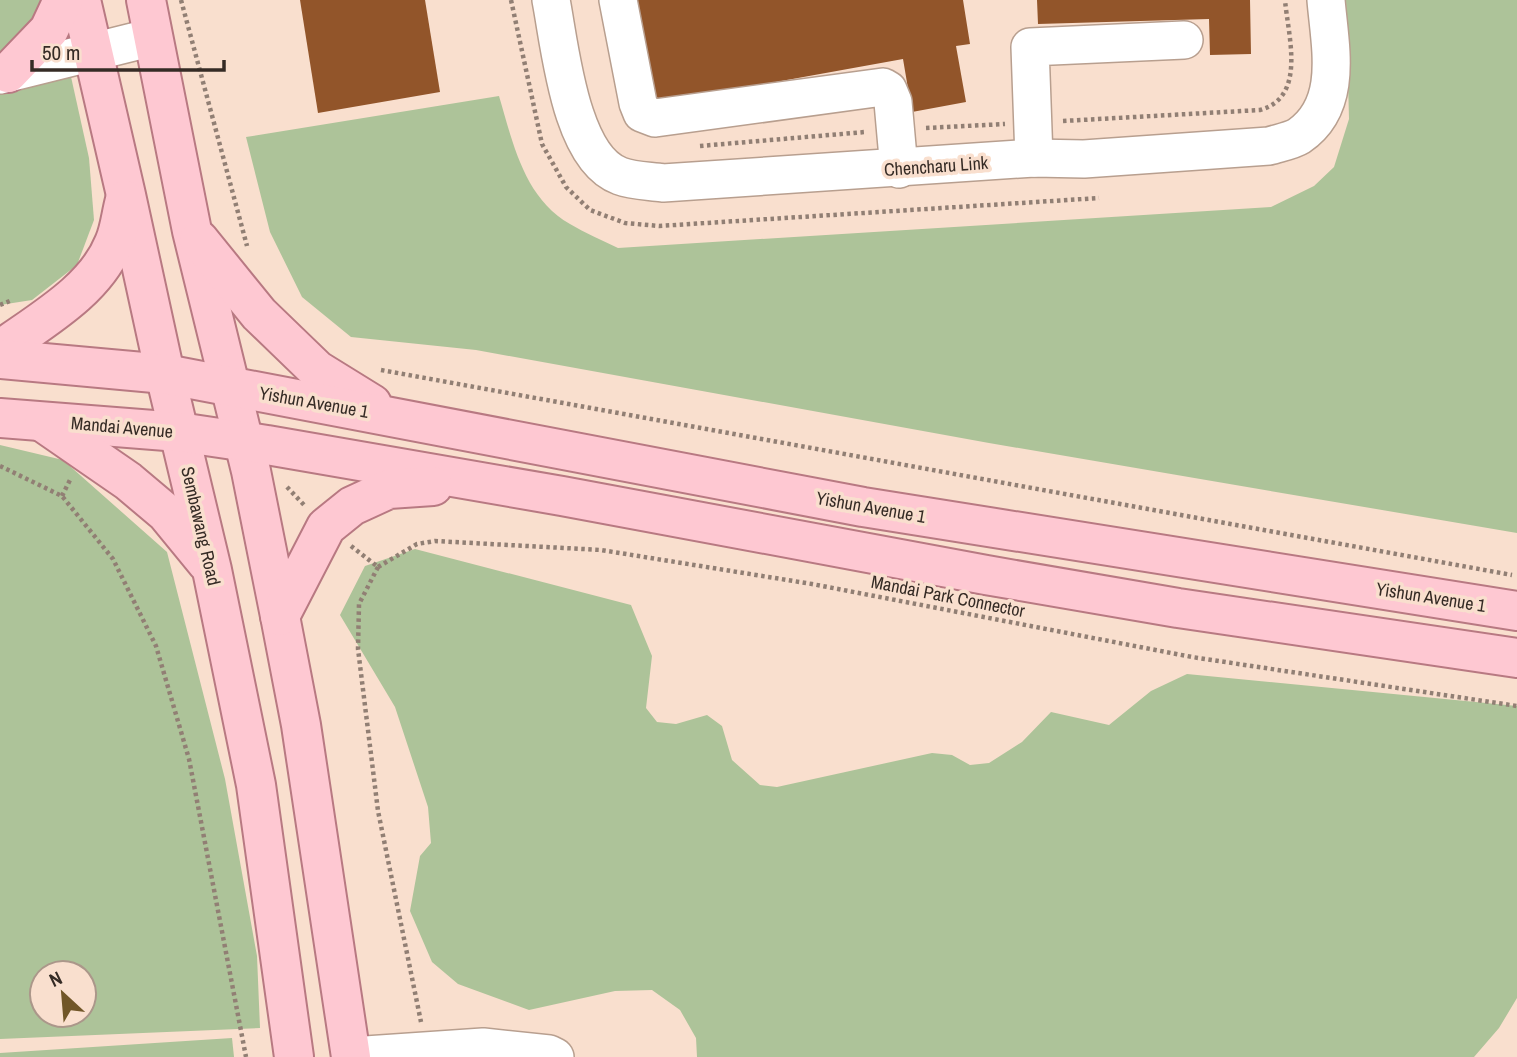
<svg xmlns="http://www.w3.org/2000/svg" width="1517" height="1057" font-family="'Archivo Narrow',sans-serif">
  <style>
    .green { fill: #adc399; fill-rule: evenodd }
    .building { fill: #92552a }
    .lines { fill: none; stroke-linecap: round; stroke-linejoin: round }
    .minor-casing { stroke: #b89f8f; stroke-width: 40 }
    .major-casing { stroke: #b87982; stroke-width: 42 }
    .path { stroke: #917f74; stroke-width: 4.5; stroke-dasharray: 3.5 3.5; stroke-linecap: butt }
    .minor { stroke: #fff; stroke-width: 37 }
    .major { stroke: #fec8d2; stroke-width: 38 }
    .labels { text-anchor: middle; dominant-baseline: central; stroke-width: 7; stroke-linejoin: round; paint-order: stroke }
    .street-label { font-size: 18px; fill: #352b25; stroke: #f9dfce }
  </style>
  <rect width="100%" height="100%" fill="#f9dfce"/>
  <g class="green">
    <path d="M 0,0 L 54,0 L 89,158 L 94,220 L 77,265 L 32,300 L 0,305 Z"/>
    <path d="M 1346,0 L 1517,0 L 1517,533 L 989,443 L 476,350 L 351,337 L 302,297 L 270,232 L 246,137 L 499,96 C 513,143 524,198 570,224 C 585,233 602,240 618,248 L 1271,207 L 1314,186 L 1334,167 L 1349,119 Z"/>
    <path d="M 0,445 L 63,460 L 167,552 L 225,779 L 257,956 L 260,1028 L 0,1039 ZM 42,973 L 84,973 L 84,1015 L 42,1015 Z"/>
    <path d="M 415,549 L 631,605 L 652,656 L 646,708 L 657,722 L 676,724 L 707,715 L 722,726 L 732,760 L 760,785 L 777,787 L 932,753 L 952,755 L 970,765 L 989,763 L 1022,742 L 1051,712 L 1109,725 L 1151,691 L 1187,674 L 1517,706 L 1517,998 L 1499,1028 L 1474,1057 L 697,1057 L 696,1038 L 680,1010 L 652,990 L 615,991 L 529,1010 L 458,984 L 432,962 L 410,911 L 420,856 L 431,843 L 428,807 L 395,707 L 340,615 L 365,566 Z"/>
    <path d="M 232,1038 L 234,1057 L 0,1057 L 0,1053 Z"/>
  </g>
  <g class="building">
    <path d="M 300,0 L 425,0 L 440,92 L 318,113 Z"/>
    <path d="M 630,0 L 963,0 L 970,44 L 956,46 L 966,102 L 912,112 L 903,59 L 649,105 Z"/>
    <path d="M 1037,0 L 1250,0 L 1251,54 L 1210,55 L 1209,19 L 1038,24 Z"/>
  </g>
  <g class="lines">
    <g class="minor-casing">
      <g id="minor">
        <path d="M 551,0 C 560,46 570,158 620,176 C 633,181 650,181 663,183 L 1034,158 L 1084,159 L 1269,146 C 1278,143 1291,141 1299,136 C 1344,105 1330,47 1326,0"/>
        <path d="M 618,0 L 638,103 L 642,113 L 655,118 L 883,87 L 888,90 L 893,102 L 899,169"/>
        <path d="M 0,75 L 153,37"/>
        <path d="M 1034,158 L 1030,47 L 1184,40"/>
        <path d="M 351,1056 L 483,1047 L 549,1054 L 555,1057"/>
      </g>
    </g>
    <g class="major-casing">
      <g id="major">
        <path d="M 81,0 L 126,195 L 165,374 L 212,570 L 256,785 L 294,1057"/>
        <path d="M 146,0 L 192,231 L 251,471 L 280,616 L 301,725 L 351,1057"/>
        <path d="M 8,73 L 49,30 L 63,0"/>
        <path d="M 199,240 L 259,314 L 317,370 L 372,404"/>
        <path d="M 0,350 C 40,321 95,291 114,243 C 120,230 121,214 125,200"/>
        <path d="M 0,359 L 165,374 L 863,507 L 1517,611"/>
        <path d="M 0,418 L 179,432 L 267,445 L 562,496 L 986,575 L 1178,608 L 1517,658"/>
        <path d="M 44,423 L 128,481 L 166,513 L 207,563"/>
        <path d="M 280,616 L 326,527 L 352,506 L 389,489 L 433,486"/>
      </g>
    </g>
    <g class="path">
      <path d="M 181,0 L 247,246"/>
      <path d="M 511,0 L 542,144 L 566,187 L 590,210 L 625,223 L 659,226 L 1099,198"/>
      <path d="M 1063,121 L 1260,110 C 1307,97 1288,36 1285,0"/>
      <path d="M 926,128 L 1005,124"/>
      <path d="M 700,146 L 865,132"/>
      <path d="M 0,305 L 12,300"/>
      <path d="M 381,370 L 1512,575"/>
      <path d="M 0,466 L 62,496 L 113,559 L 156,646 L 189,759 L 246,1057"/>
      <path d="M 287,487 L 305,506"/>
      <path d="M 62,496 L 71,478"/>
      <path d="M 351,546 L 378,567"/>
      <path d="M 378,567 L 417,544 L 435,541 L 601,550 L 812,584 L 1192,657 L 1517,706"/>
      <path d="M 378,567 L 359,604 L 358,649 L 378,811 L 421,1022"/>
    </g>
    <use href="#minor" class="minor"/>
    <use href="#major" class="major"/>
  </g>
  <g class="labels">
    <g class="street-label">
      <text transform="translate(936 166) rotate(-4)">Chencharu Link</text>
      <text transform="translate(314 402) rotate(10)">Yishun Avenue 1</text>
      <text transform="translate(122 427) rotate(5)">Mandai Avenue</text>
      <text transform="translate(871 507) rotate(10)">Yishun Avenue 1</text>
      <text transform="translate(201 526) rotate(77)">Sembawang Road</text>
      <text transform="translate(948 596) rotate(11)">Mandai Park Connector</text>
      <text transform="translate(1431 597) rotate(9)">Yishun Avenue 1</text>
    </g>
  </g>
  <g transform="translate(63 994) rotate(334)"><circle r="33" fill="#f9dfce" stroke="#ab978a" stroke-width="2"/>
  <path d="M0-5L12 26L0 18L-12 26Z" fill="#715628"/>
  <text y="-10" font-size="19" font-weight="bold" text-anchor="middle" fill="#352b25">N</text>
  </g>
  <path d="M32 60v10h192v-10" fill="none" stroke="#352b25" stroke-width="3.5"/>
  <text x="42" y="60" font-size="21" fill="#352b25" stroke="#f9dfce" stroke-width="5" paint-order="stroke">50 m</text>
</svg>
